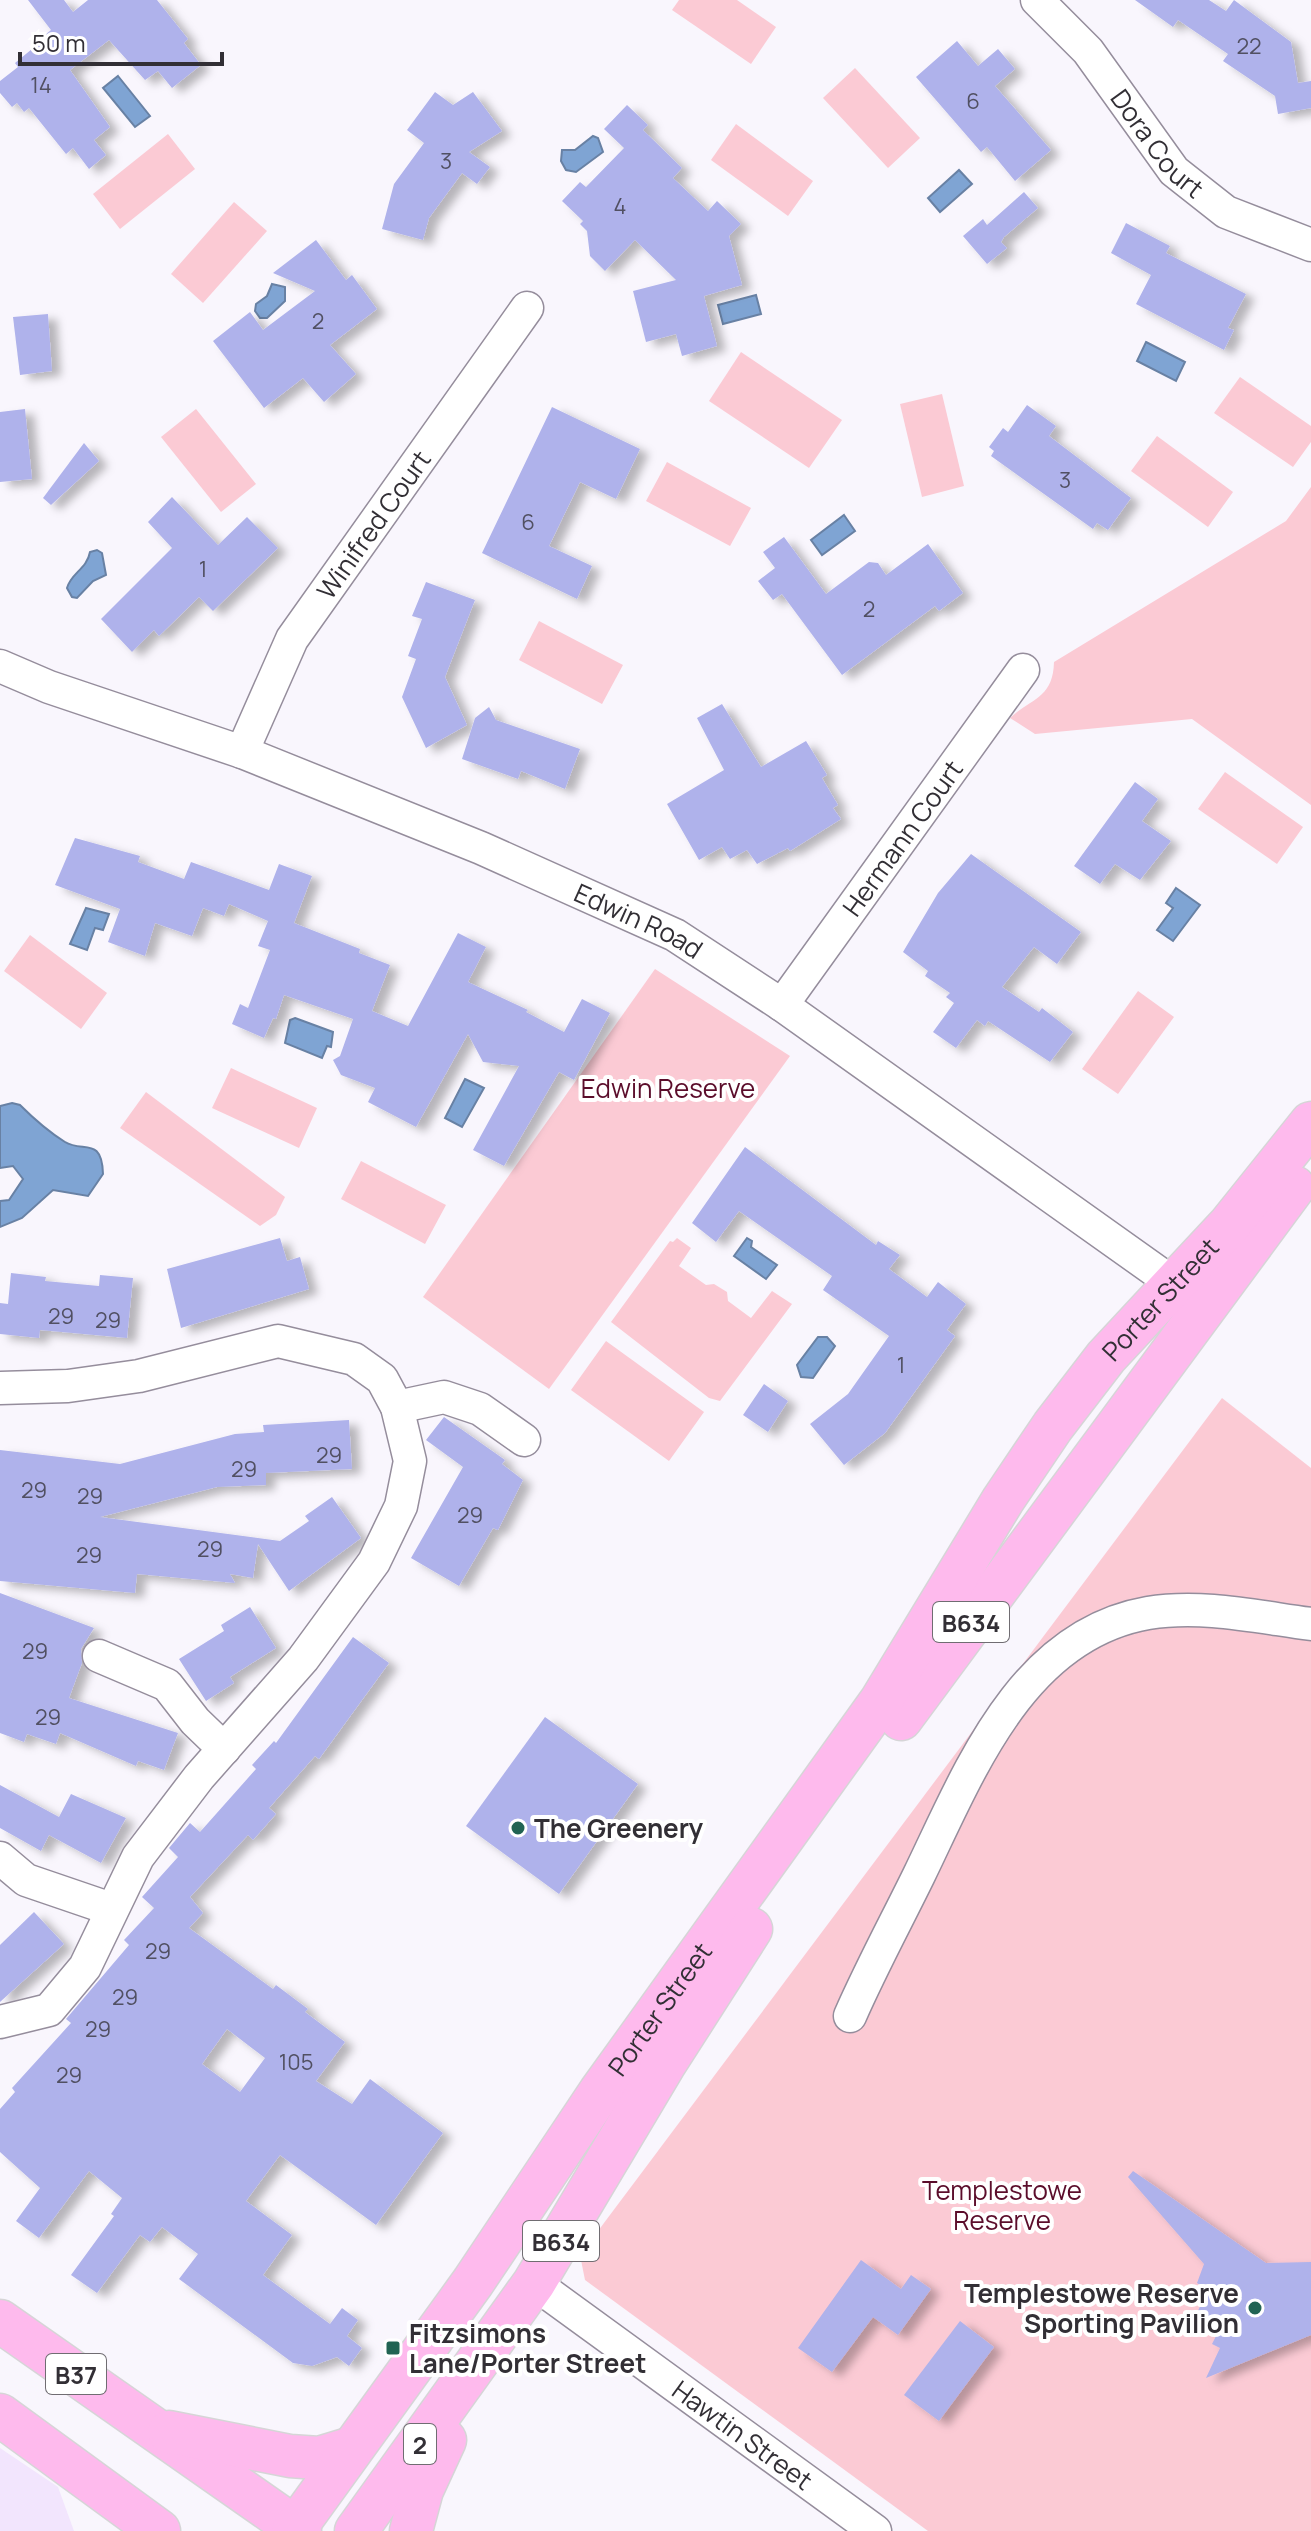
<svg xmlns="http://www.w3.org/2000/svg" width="1311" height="2531" font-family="Manrope,sans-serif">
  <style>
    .built { fill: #f2e5fd }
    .green { fill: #fbcad4 }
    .water { fill: #7fa4d3; stroke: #6881a4; stroke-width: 2 }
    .building { fill: #afb2eb; fill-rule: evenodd; filter: url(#shadow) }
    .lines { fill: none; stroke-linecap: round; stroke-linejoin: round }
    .minor-casing { stroke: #958d9c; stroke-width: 35 }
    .major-casing { stroke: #d6d5d7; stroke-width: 45 }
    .minor { stroke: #fff; stroke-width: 32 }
    .major { stroke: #febaed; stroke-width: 42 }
    .poi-dot { fill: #216353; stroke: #fff; stroke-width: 3 }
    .labels { text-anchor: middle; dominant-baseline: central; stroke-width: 8; stroke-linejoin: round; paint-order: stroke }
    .number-label { font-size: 22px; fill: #515062 }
    .shield { fill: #fff; stroke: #706d72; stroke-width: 2 }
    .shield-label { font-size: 24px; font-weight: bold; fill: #322f35 }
    .street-label { font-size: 26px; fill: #322f35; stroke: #fff }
    .park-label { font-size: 26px; fill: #5b0d2b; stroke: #fff }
    .poi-label { font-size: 26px; font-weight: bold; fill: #322f35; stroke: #fff; text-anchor: start }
  </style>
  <defs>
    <filter id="shadow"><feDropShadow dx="9" dy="5" stdDeviation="4" flood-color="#0004"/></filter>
  </defs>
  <rect width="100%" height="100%" fill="#f9f6fd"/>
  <path class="built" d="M 0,2448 L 58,2487 L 74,2531 L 0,2531 Z"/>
  <g class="green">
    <path d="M 679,0 L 737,0 L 776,27 L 751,64 L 672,10 Z"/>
    <path d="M 855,68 L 920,138 L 888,168 L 823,98 Z"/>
    <path d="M 736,124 L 813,181 L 788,216 L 711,160 Z"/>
    <path d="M 168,134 L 195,169 L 120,229 L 93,194 Z"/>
    <path d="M 234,202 L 267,231 L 203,303 L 171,274 Z"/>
    <path d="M 741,352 L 842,420 L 809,468 L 709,401 Z"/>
    <path d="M 1240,377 L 1311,426 L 1311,442 L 1293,467 L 1214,413 Z"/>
    <path d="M 942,394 L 964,486 L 922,497 L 900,404 Z"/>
    <path d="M 196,409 L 256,484 L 221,512 L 161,437 Z"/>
    <path d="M 1157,436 L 1233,492 L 1208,527 L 1131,471 Z"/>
    <path d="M 667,462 L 751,508 L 730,546 L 646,501 Z"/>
    <path d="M 1311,487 L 1311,805 L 1192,719 L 1035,734 L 1010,718 C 1031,698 1053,699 1054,662 L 1286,521 Z"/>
    <path d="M 539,621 L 623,665 L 602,704 L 519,660 Z"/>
    <path d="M 1225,772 L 1303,827 L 1277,864 L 1198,809 Z"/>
    <path d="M 30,935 L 107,993 L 81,1029 L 4,971 Z"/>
    <path d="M 655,969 L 790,1056 L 549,1389 L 423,1297 Z"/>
    <path d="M 1138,991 L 1174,1017 L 1118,1094 L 1082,1069 Z"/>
    <path d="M 231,1068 L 317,1108 L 299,1148 L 212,1108 Z"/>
    <path d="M 146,1092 L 285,1197 L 276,1215 L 260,1226 L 120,1128 Z"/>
    <path d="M 361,1161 L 446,1205 L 425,1244 L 341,1199 Z"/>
    <path d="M 677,1238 L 691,1248 L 679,1266 L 706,1285 L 714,1284 L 727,1292 L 728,1301 L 751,1318 L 772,1291 L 792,1304 L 720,1401 L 709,1398 L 611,1322 L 670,1241 L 673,1242 Z"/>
    <path d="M 606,1341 L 704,1412 L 669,1461 L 571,1390 Z"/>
    <path d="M 1222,1398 L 1311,1468 L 1311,2531 L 928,2531 L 585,2280 L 580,2255 Z"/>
  </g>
  <g class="water">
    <path d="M 118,76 L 150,116 L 135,127 L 103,88 Z"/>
    <path d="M 593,136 L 598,138 L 603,152 L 576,172 L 566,170 L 561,161 L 562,150 L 575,150 Z"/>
    <path d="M 959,170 L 972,184 L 940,212 L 928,198 Z"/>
    <path d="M 272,284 L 285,287 L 285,301 L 267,318 L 260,318 L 255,311 L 256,304 L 267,296 Z"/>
    <path d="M 756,295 L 761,314 L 723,324 L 718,305 Z"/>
    <path d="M 1146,342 L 1185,362 L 1176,381 L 1137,361 Z"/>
    <path d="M 844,515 L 855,531 L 822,555 L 811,540 Z"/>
    <path d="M 97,550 L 102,553 L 106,575 L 93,581 L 77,598 L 72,597 L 67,588 C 71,573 87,569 90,552 Z"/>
    <path d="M 1176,888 L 1200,905 L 1173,941 L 1157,930 L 1173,908 L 1166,903 Z"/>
    <path d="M 86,908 L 109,914 L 103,930 L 95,928 L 87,950 L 70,944 Z"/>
    <path d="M 295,1018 L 333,1032 L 331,1047 L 327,1046 L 322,1058 L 285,1043 L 290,1020 Z"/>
    <path d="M 465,1079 L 484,1088 L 462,1127 L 445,1118 Z"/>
    <path d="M 12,1103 L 20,1105 C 33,1118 49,1132 65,1142 C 83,1153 102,1136 103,1174 L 88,1196 L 53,1190 L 22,1218 L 0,1227 L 0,1201 L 9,1200 L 23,1179 L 13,1166 L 0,1168 L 0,1106 Z"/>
    <path d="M 747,1238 L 752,1241 L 751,1247 L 777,1265 L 766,1279 L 734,1256 Z"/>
    <path d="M 818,1337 L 827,1337 L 835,1346 L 813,1378 L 801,1377 L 797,1365 Z"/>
  </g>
  <g class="building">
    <path d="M 28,0 L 64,0 L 73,12 L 88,0 L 157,0 L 188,39 L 184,43 L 201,65 L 172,88 L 158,71 L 145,80 L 109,40 L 70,70 L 110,127 L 94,140 L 106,155 L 89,169 L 73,148 L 66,154 L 29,108 L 24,112 L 17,103 L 12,107 L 0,93 L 0,81 L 18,67 L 15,63 L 32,49 L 30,47 L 51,30 Z"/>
    <path d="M 1135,0 L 1209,0 L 1226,11 L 1234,0 L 1291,42 L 1298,83 L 1311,81 L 1311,108 L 1278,114 L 1275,96 L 1223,61 L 1228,54 L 1178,20 L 1173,27 Z"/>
    <path d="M 957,41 L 978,66 L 998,49 L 1015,69 L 995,86 L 1051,150 L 1015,181 L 987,147 L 981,152 L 916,77 Z"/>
    <path d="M 435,92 L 453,105 L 473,92 L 502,131 L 469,152 L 490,167 L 477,184 L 462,173 L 429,218 L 423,240 L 382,229 L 394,184 L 424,143 L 407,130 Z"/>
    <path d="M 627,105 L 648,125 L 643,130 L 682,168 L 673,178 L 708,211 L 717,201 L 741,224 L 729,236 L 742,285 L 704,296 L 717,346 L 682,356 L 676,334 L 646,342 L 633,291 L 676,280 L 635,240 L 605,271 L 590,256 L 587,231 L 580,224 L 583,221 L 562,201 L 580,182 L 586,187 L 624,148 L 604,129 Z"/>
    <path d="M 1024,192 L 1038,208 L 1004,237 L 1001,242 L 1007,248 L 987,264 L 963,236 L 983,219 L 987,225 Z"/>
    <path d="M 1126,223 L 1170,246 L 1166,253 L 1246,294 L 1228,328 L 1234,330 L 1224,350 L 1136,304 L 1151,275 L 1111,253 Z"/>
    <path d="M 316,240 L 346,280 L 352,275 L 377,309 L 330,345 L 356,374 L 324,402 L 303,378 L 264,408 L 213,341 L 250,312 L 263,330 L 315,291 L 273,273 Z"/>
    <path d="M 48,314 L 52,371 L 20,375 L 13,317 Z"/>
    <path d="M 1027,405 L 1056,426 L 1049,436 L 1131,498 L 1108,530 L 1097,523 L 1093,529 L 991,456 L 994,451 L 989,447 L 1003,428 L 1008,432 Z"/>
    <path d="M 552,407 L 640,449 L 616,499 L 580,482 L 549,546 L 592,566 L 577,599 L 482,553 Z"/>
    <path d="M 25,409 L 32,479 L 0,482 L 0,412 Z"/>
    <path d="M 84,443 L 99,461 L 51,505 L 43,498 Z"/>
    <path d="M 172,497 L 218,545 L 247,517 L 278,548 L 213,611 L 199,597 L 159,636 L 154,630 L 132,652 L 101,619 L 172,548 L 148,522 Z"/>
    <path d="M 784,537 L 826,594 L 869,562 L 878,563 L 886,575 L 928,544 L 963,593 L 939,611 L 935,606 L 842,675 L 782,594 L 773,600 L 758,581 L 775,568 L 763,552 Z"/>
    <path d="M 426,582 L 475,600 L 445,677 L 467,725 L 426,748 L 402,697 L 416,659 L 408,656 L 422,619 L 412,616 Z"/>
    <path d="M 722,704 L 761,767 L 806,741 L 827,775 L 822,778 L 838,805 L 833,808 L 841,819 L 790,851 L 788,848 L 757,864 L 747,850 L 730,859 L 722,847 L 699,860 L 667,804 L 724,770 L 697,718 Z"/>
    <path d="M 489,707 L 496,720 L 580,749 L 565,789 L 521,771 L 518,779 L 462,759 L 475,718 Z"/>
    <path d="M 1135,782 L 1158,799 L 1142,821 L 1171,841 L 1140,880 L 1115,864 L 1100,884 L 1074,866 Z"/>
    <path d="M 75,838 L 140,856 L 138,862 L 184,879 L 191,862 L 269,890 L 279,864 L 312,876 L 294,923 L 360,949 L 359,953 L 390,965 L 372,1011 L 408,1026 L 458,933 L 486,947 L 468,982 L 528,1010 L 526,1012 L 564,1032 L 582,999 L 610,1013 L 574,1080 L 559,1072 L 504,1166 L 473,1150 L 519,1066 L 483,1062 L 468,1034 L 416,1127 L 368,1102 L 375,1088 L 341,1075 L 333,1060 L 340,1056 L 353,1019 L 284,995 L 276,1019 L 273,1018 L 264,1038 L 232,1024 L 240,1004 L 248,1008 L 270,950 L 258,946 L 268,921 L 229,904 L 224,916 L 203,908 L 192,936 L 155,923 L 145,956 L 108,942 L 120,909 L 55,885 Z"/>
    <path d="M 971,854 L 1081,932 L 1057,964 L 1034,947 L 1002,987 L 1039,1012 L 1042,1008 L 1073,1032 L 1050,1062 L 988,1021 L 985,1026 L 977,1020 L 956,1048 L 933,1032 L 954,1003 L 946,997 L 950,993 L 925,976 L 928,971 L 903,952 L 938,893 Z"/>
    <path d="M 745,1147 L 876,1245 L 878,1241 L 900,1255 L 889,1269 L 927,1297 L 938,1282 L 966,1304 L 947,1330 L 955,1336 L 885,1433 L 844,1465 L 810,1424 L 848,1394 L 889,1336 L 823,1290 L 832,1276 L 739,1211 L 716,1242 L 692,1223 Z"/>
    <path d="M 280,1238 L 287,1261 L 300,1257 L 309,1289 L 181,1328 L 167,1269 Z"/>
    <path d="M 11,1273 L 46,1277 L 45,1281 L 99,1286 L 100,1275 L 133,1278 L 127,1338 L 40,1330 L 39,1338 L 0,1334 L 0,1303 L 8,1304 Z"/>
    <path d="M 764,1384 L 788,1401 L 768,1432 L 743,1415 Z"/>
    <path d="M 444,1417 L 505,1460 L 502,1464 L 523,1480 L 498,1530 L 493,1528 L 459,1586 L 411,1558 L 463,1467 L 426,1440 Z"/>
    <path d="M 349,1420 L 352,1469 L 266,1473 L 266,1485 L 217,1487 L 100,1517 L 280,1541 L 309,1521 L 305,1516 L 332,1497 L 361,1538 L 289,1591 L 258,1544 L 253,1578 L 230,1574 L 235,1583 L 137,1574 L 135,1593 L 0,1581 L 0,1450 L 120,1464 L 235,1434 L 264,1432 L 263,1425 Z"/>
    <path d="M 0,1593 L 94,1628 L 81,1649 L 82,1663 L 69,1698 L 178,1733 L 164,1770 L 138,1761 L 136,1766 L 60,1733 L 56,1744 L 27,1734 L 24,1742 L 0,1733 Z"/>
    <path d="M 250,1607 L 276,1648 L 230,1677 L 234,1683 L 206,1701 L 179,1659 L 224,1631 L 221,1625 Z"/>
    <path d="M 353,1637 L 389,1663 L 319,1759 L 315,1756 L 269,1808 L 276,1814 L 253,1840 L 248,1835 L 190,1897 L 203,1913 L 189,1928 L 273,1989 L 276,1985 L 308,2009 L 305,2012 L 345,2042 L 316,2081 L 352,2104 L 370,2079 L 443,2133 L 376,2225 L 280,2155 L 246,2201 L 292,2235 L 263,2275 L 330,2324 L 342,2308 L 358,2320 L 347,2336 L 362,2348 L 349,2366 L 337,2357 L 312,2366 L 293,2363 L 179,2279 L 198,2254 L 162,2227 L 150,2242 L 140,2235 L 97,2293 L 71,2275 L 114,2216 L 111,2214 L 122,2198 L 89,2171 L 39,2238 L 16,2221 L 40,2188 L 0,2152 L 0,2109 L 15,2092 L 12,2088 L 71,2023 L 66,2019 L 129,1945 L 124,1940 L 154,1908 L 142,1897 L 178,1857 L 169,1848 L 190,1823 L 200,1832 L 256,1769 L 252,1765 L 274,1741 L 276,1743 ZM 227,2029 L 265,2058 L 240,2092 L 202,2064 Z"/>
    <path d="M 545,1717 L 638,1784 L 559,1894 L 466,1826 Z"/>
    <path d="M 0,1785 L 59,1817 L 71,1794 L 126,1818 L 101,1863 L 49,1835 L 41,1851 L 0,1828 Z"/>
    <path d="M 34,1912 L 64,1944 L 0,2002 L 0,1945 Z"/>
    <path d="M 1133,2171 L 1266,2263 L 1311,2262 L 1311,2335 L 1206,2378 L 1220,2348 L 1212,2344 L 1218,2332 L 1205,2327 L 1209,2317 L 1197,2313 L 1202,2302 L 1193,2296 L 1200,2285 L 1197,2283 L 1204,2264 L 1128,2177 Z"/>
    <path d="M 861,2260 L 901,2289 L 911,2275 L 931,2289 L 898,2335 L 873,2317 L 832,2372 L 798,2348 Z"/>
    <path d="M 960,2321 L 994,2347 L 939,2421 L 904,2395 Z"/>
  </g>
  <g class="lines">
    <g class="minor-casing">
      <g id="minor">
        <path id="s1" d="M 1037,0 L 1088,51 L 1174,171 L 1226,212 L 1311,245"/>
        <path id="s2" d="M 0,666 L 49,687 L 242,752 L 481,848 L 675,935 L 782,1005 L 1191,1296"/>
        <path id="s3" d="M 242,752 L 292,639 L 527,308"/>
        <path id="s4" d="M 782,1005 L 1023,670"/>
        <path d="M 0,1388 L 68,1386 L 139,1376 L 278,1341 L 354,1359 L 382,1379 L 397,1407 L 410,1461 L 401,1506 L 374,1562 L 303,1659 L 199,1777 L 138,1857 L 85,1967 L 49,2010 L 0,2022"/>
        <path d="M 397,1407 L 444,1397 L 480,1409 L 524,1440"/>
        <path d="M 99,1656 L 167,1685 L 195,1721 L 224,1749"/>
        <path d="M 0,1858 L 26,1880 L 111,1909"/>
        <path d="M 850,2016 C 871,1968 896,1922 919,1875 C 969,1772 1021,1635 1148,1613 C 1202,1604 1258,1617 1311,1624"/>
        <path id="s5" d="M 534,2283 L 875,2531"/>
      </g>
    </g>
    <g class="major-casing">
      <g id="major">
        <path d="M 901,1719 L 1294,1187"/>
        <path d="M 0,2321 L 300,2531"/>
        <path d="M 0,2415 L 159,2531"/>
        <path d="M 169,2432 L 290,2456 L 319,2458 L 352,2448"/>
        <path id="s6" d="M 293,2531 L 473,2282 L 600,2092 L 881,1701 L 1003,1500 L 1053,1426 L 1106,1357 L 1230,1224 L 1311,1123"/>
        <path d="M 356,2531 L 534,2283 L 664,2065 L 751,1929"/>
        <path d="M 411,2531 L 422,2490 L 445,2440"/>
      </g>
    </g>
    <use href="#minor" class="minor"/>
    <use href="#major" class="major"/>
  </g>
  <g class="poi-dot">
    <circle cx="518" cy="1828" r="8"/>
    <circle cx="1255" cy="2308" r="8"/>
    <rect x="385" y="2340" width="16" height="16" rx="4"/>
  </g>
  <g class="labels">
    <g class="number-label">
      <text x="1249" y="46">22</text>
      <text x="41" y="85">14</text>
      <text x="973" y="101">6</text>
      <text x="446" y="161">3</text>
      <text x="620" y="206">4</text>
      <text x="318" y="321">2</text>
      <text x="1065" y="480">3</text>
      <text x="528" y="522">6</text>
      <text x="203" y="569">1</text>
      <text x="869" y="609">2</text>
      <text x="61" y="1316">29</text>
      <text x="108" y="1320">29</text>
      <text x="901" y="1365">1</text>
      <text x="329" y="1455">29</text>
      <text x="244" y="1469">29</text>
      <text x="34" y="1490">29</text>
      <text x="90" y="1496">29</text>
      <text x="470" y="1515">29</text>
      <text x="210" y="1549">29</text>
      <text x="89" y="1555">29</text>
      <text x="35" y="1651">29</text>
      <text x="48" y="1717">29</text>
      <text x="158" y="1951">29</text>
      <text x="125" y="1997">29</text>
      <text x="98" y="2029">29</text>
      <text x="296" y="2062">105</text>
      <text x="69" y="2075">29</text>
    </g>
    <g class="shield">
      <rect x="933" y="1602" width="76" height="40" rx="6"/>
      <rect x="523" y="2221" width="76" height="40" rx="6"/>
      <rect x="46" y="2354" width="60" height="40" rx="6"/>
      <rect x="404" y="2424" width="32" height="40" rx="6"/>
    </g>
    <g class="shield-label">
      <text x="971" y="1622">B634</text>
      <text x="561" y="2241">B634</text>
      <text x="76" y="2374">B37</text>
      <text x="420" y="2444">2</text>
    </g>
    <g class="street-label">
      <text stroke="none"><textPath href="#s1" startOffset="188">Dora Court</textPath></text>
      <text stroke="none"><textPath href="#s3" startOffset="264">Winifred Court</textPath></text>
      <text stroke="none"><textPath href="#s4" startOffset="206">Hermann Court</textPath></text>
      <text stroke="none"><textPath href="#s2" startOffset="688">Edwin Road</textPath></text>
      <text stroke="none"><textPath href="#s6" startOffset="1508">Porter Street</textPath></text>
      <text stroke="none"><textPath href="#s6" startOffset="638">Porter Street</textPath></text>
      <text stroke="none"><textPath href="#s5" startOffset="258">Hawtin Street</textPath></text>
    </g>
    <g class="park-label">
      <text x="668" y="1088">Edwin Reserve</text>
      <text x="1002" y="2190">Templestowe<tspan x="1002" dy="30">Reserve</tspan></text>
    </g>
    <g class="poi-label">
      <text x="534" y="1828">The Greenery</text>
      <text x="1239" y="2293" text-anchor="end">Templestowe Reserve<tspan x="1239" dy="30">Sporting Pavilion</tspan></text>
      <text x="409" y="2333">Fitzsimons<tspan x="409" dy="30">Lane/Porter Street</tspan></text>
    </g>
  </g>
  <path d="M20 52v12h202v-12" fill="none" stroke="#322f35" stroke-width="4"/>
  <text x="32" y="52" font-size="24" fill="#322f35" stroke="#ffffff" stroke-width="6" paint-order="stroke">50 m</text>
</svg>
